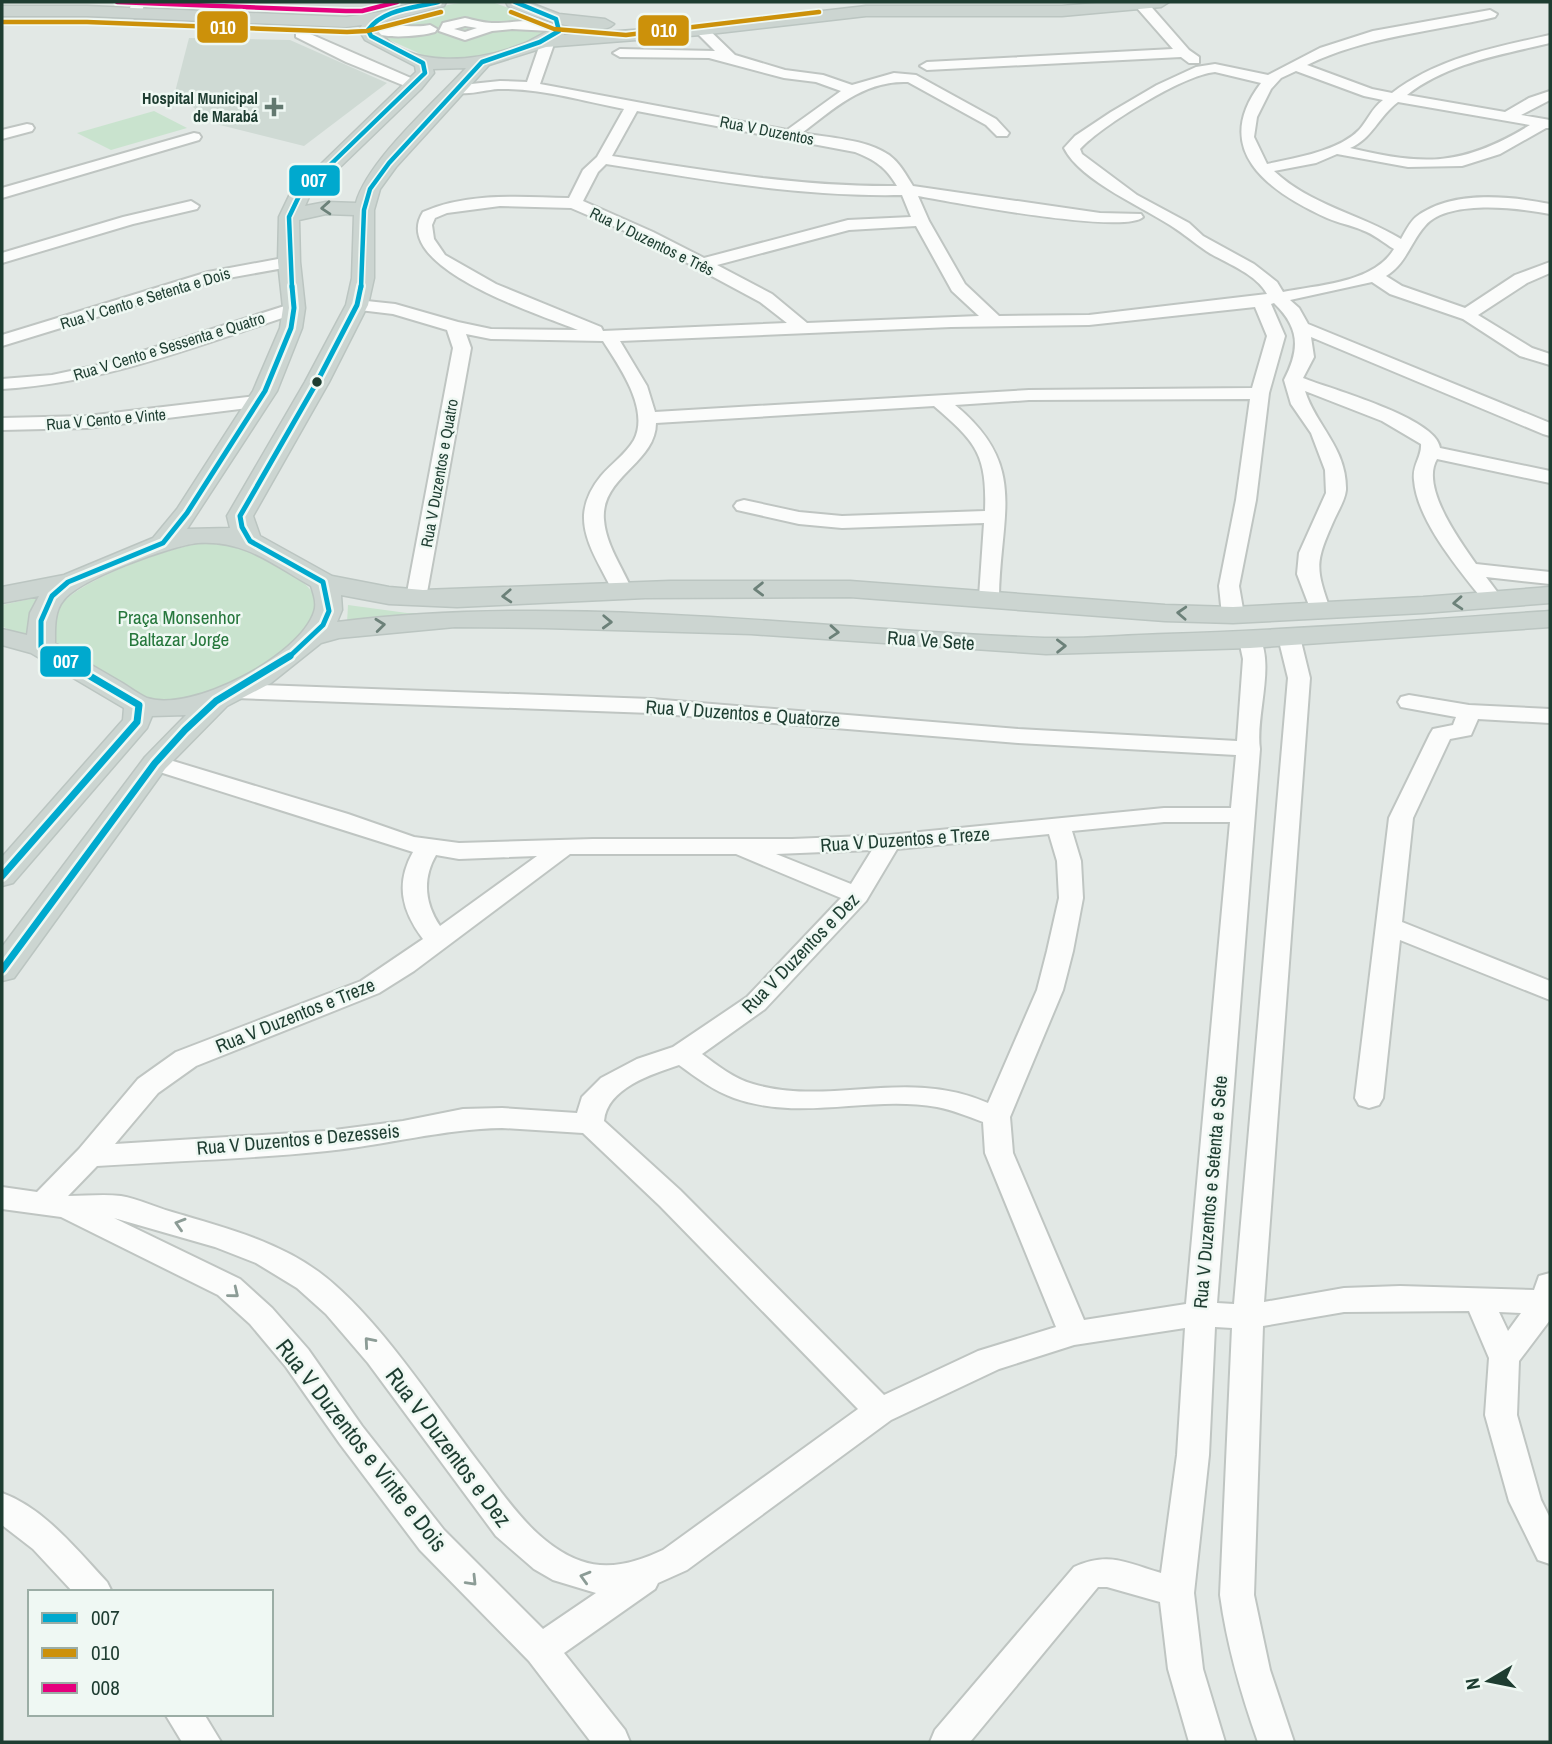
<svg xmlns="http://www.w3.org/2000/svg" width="1552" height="1744" font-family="'Archivo Narrow',sans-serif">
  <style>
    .built { fill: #cfdad4 }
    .green { fill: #c9e3ce }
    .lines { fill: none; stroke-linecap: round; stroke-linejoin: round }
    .minor-casing { stroke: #bfc5c2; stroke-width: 4 }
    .major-casing { stroke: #bbc5c1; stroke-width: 3 }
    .minor { fill: #fbfcfb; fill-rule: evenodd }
    .major { fill: #ccd5d1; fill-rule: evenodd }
    .bus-1-far2-casing { stroke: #eff8f3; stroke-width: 8 }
    .bus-1-far1-casing { stroke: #eff8f3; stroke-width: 10 }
    .bus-1-casing { stroke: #eff8f3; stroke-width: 12 }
    .bus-2-casing { stroke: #eff8f3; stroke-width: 8 }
    .bus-3-casing { stroke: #eff8f3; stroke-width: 8 }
    .bus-1-far2 { stroke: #00a9ce; stroke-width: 4.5 }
    .bus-1-far1 { stroke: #00a9ce; stroke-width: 5 }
    .bus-1 { stroke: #00a9ce; stroke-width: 7 }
    .bus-2 { stroke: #cc910a; stroke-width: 4.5 }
    .bus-3 { stroke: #e5007d; stroke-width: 4.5 }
    .oneway { stroke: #6c8179 }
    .oneway2 { stroke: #8c9c96 }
    .poi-dot { fill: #637970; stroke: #eff8f3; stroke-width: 2.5 }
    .bus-dot { fill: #1e3d31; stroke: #eff8f3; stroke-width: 2.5 }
    .labels { text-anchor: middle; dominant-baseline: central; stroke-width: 5; stroke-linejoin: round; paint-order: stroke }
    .far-poi-label { font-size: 16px; font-weight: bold; fill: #1e3d31; stroke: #eff8f3; text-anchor: end }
    .far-street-label { font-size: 16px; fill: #1e3d31; stroke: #eff8f3 }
    .park-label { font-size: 19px; fill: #26773c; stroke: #eff8f3 }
    .street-label { font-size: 19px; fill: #1e3d31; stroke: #eff8f3 }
    .near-street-label { font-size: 23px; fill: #1e3d31; stroke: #eff8f3 }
    .line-badge { stroke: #eff8f3; stroke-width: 2.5 }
    .badge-label { font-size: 19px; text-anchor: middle; font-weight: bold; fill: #fff }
  </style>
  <rect width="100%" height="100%" fill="#e2e8e5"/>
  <g class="built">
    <path d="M 255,2 L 419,2 L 365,16 L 257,12 Z"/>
    <path d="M 189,38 L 290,40 L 387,83 L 304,146 L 212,123 L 175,92 Z"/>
  </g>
  <g class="green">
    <path d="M 470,2 L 492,2 L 544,21 L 548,33 L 476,61 L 436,61 L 383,37 L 382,28 C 395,13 449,4 470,2 Z"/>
    <path d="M 154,111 L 187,128 L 111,150 L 77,133 Z"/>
    <path d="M 211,542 C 247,547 310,571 321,609 L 289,650 L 203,702 L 151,703 L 54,652 L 48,632 C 51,624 54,614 59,607 C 79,579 177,544 211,542 Z"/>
    <path d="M 48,595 L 29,620 L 25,639 L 2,626 L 2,605 Z"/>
    <path d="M 348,605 L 407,613 L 425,613 L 347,623 Z"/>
  </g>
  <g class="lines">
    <g class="minor-casing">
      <g id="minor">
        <path d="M 132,2 L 145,2 L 140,17 L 135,18 L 128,14 Z"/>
        <path d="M 1139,2 L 1147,2 L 1189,50 L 1199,57 L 1199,63 L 1189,63 L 1181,57 L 927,70 L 920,66 L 927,62 L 1173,49 L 1137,8 L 1135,5 Z"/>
        <path d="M 1490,10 L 1497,14 L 1495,17 C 1431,32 1367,36 1307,65 L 1372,89 L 1392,93 C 1438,58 1495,47 1550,35 L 1550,43 C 1501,55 1448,63 1407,95 L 1505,112 L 1529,98 L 1550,91 L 1550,100 L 1521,115 L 1550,120 L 1550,128 L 1546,128 L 1500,154 L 1462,166 L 1408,167 L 1337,154 L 1316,163 L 1274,171 C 1310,205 1360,214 1401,239 C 1405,232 1410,222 1416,217 C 1451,190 1510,196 1550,204 L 1550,214 C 1519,208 1448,199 1425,226 C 1410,243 1406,264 1386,276 L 1402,286 L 1465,308 L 1515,275 L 1550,262 L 1550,273 L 1527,283 L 1478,315 L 1532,348 L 1550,354 L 1550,365 L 1520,356 L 1463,319 L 1390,294 L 1372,282 L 1290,300 L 1299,308 L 1308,324 L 1550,423 L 1550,436 L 1543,434 L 1311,337 L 1314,357 L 1303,378 C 1330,389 1437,418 1440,448 L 1550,471 L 1550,483 L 1437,459 C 1420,487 1460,541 1476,564 L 1550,572 L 1550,584 L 1486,577 L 1504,601 L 1501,605 L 1487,605 C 1462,573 1417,522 1414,480 C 1412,465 1422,457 1421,444 L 1382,421 L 1305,391 C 1316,426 1347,448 1346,490 C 1345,500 1338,511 1334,520 C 1315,563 1315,567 1331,612 L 1327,616 L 1313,616 L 1297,574 L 1299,553 L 1326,493 L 1325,470 L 1311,433 L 1291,404 L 1284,380 C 1300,349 1300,328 1274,303 L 1271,304 L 1285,336 L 1269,393 L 1256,500 L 1239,586 L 1244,615 L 1240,619 L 1226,619 L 1222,615 L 1219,586 L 1236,500 L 1250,399 L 1029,400 L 955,405 C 1029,466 1000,514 999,597 L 996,601 L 982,601 L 979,597 L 984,523 L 842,528 L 799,524 L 737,510 L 734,506 L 737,502 L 744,500 L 799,512 L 842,516 L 985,511 C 987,454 976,442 934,406 L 656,423 C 656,463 600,477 604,520 C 606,545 622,567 632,590 L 629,594 L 615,594 L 612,590 C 601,566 583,542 584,515 C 585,500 592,487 601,476 C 611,464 626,454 634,440 C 650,409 619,366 603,341 L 491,339 L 466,334 L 471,348 L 426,598 L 423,602 L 409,602 L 406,598 L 453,348 L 447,330 L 393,314 L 351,309 L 348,305 L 357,300 L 395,304 L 458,322 L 491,329 L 578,330 C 541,315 388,267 423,212 C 468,192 521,197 569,198 L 583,170 L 597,157 L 624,109 C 583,101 540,88 498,89 C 484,90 460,98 450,89 L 452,86 L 500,81 L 527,82 L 540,44 L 547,40 L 554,44 L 540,84 L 787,130 L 841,91 L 816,82 L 784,78 L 709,58 L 620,57 L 613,53 L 620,49 L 715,51 L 694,30 L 701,26 L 706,27 L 735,55 L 785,70 L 823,75 L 852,85 L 894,73 L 916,75 L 996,119 L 1009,133 L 1007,136 L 997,136 L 986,125 L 908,82 C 865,80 834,108 802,133 C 829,138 866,139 889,155 C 900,163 906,175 913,186 L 1100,213 L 1141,214 L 1143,217 C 1125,235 951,202 918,196 L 929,221 L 965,284 L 999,316 L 1089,315 L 1267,294 C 1257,275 1229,264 1211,254 C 1198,246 1188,237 1176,229 C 1146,208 1081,182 1064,148 L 1075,136 L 1111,112 L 1157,85 L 1196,67 L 1215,64 L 1268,75 L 1320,48 L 1373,31 ZM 1296,71 L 1364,96 L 1383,100 C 1372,108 1368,120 1359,130 C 1339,151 1295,158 1267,164 L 1254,137 L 1257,117 L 1271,89 L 1281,78 ZM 1215,72 L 1261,83 C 1210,150 1268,191 1327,218 C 1338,223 1351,225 1362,230 C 1374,234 1384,243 1394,249 C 1374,283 1318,285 1283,292 L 1277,282 L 1254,264 L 1203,236 L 1189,223 L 1137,195 L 1082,154 L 1080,149 C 1103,125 1183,75 1215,72 ZM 1398,102 L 1530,125 C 1463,166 1425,166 1350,148 C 1372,139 1379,116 1398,102 ZM 637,111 L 855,152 C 875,160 886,167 897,186 C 801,187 708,171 612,156 ZM 606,164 C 708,180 799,197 902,195 L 911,217 L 848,220 L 704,258 L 653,232 L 583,201 L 598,172 ZM 500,206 L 571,208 L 641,238 L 760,302 L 787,323 L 603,331 L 601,327 L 496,284 L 445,255 L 434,239 L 432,225 L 435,218 L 447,213 ZM 916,226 L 952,291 L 979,316 L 807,323 L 772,294 L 717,265 L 849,230 ZM 1255,307 L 1267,336 L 1252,388 L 1029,390 L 655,412 L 647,386 L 620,341 L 951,327 L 1089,325 Z"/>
        <path d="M 465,18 C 474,20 484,23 492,23 C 511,24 543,15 558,27 L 551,31 L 512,29 L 492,31 L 465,40 L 439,31 L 443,23 ZM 465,26 L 477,28 L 465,32 L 454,29 Z"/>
        <path d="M 430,25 L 437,29 L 435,32 C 421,36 383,40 372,31 C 385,21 413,29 430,25 Z"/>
        <path d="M 301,30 L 420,82 L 422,85 L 415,89 L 410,88 L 346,62 L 296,37 L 296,31 Z"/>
        <path d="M 27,124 L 32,125 L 34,128 L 32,131 L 2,139 L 2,130 Z"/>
        <path d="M 194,133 L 199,134 L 201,137 L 199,140 L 2,198 L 2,188 Z"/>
        <path d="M 191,201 L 199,206 L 197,209 L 133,224 L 2,263 L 2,253 L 123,217 Z"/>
        <path d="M 289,257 L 297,262 L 295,266 L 217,280 L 2,346 L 2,335 L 208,272 Z"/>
        <path d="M 294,303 L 303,308 L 300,312 C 202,344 106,383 2,389 L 2,379 L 52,375 L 99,365 Z"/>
        <path d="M 257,396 L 263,398 L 266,402 L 263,406 L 87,428 L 2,430 L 2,418 L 87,416 Z"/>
        <path d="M 1289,631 L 1297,632 L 1300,637 L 1310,678 L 1264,1302 L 1344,1288 L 1400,1286 L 1534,1290 L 1539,1276 L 1550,1273 L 1550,1320 L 1519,1361 L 1517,1415 L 1541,1500 L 1550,1518 L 1550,1564 L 1538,1560 L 1509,1501 L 1485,1415 L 1489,1358 L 1469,1311 L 1344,1312 L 1263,1326 L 1254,1595 L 1270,1670 L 1294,1742 L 1258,1742 C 1241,1694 1227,1646 1220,1595 L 1232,1328 L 1215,1327 L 1209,1455 L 1194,1593 L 1203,1669 L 1225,1742 L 1189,1742 L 1168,1669 L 1160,1602 L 1107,1587 L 1098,1587 L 970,1742 L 930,1742 L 935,1730 L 1074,1567 C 1109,1551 1127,1563 1161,1573 L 1177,1455 L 1185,1328 L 1074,1345 L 999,1369 L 891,1420 L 687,1570 L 658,1583 L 655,1589 L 564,1653 L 625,1730 L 630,1742 L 591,1742 L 529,1661 L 420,1550 L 340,1444 L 286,1367 L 250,1324 L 218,1295 L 61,1217 L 2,1209 L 2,1187 L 37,1192 L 79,1149 L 138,1079 L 176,1052 L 361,981 L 423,939 C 402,911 395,884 413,852 L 147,768 L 143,763 L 147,758 L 163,758 L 348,814 L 414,837 L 459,843 L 593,839 L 792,839 L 889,835 L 1164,808 L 1231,808 L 1236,755 L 1018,743 L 651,713 L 236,698 L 228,696 L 225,691 L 228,686 L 236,684 L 651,699 L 1018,729 L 1237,741 L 1243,659 L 1239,640 L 1242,635 L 1258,635 C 1276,663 1255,717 1260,749 L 1217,1303 L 1234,1304 L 1288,678 L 1278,637 L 1281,632 ZM 1164,822 L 1230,822 L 1186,1304 L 1084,1320 L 1013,1153 L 1010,1117 L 1063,990 L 1073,951 L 1083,898 L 1081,861 L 1072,831 ZM 1049,834 L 1057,861 L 1059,898 L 1047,951 L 1037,990 L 988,1103 C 906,1067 830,1107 753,1084 C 734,1079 717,1065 702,1054 L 765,1009 L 866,901 L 897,849 ZM 872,850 L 851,884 L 776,854 ZM 570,854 L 736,854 L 841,898 L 747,997 L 673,1047 L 637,1059 L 601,1078 L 582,1097 L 577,1113 L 502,1108 L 463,1109 L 403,1121 L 327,1131 L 115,1144 L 158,1093 L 196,1066 L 379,993 L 414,971 ZM 436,855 L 459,859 L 537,856 L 440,926 C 425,904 422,879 436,855 ZM 679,1065 C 697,1078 714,1091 734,1098 C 801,1122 869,1095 937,1107 C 953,1110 967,1116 983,1122 L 985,1153 L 1056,1327 L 978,1351 L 884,1395 L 680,1190 L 604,1121 C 607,1088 652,1074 679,1065 ZM 502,1128 L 583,1133 L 660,1206 L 858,1409 L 663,1550 C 637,1562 609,1571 581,1561 C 536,1545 507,1499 479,1463 C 434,1404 377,1315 319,1272 C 275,1240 222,1227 172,1212 C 155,1207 138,1199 121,1196 C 104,1194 85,1196 68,1196 L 97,1166 C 173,1161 250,1159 327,1151 C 386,1145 443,1129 502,1128 ZM 114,1218 L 215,1247 L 256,1263 L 297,1288 L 326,1314 L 368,1363 L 496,1536 L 534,1569 L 553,1580 L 596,1593 L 543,1629 L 444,1530 L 362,1426 L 308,1349 L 272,1308 L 240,1279 ZM 1499,1312 L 1521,1313 L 1508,1331 Z"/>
        <path d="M 1409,695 L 1469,705 L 1550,709 L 1550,723 L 1478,719 L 1471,735 L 1450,739 L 1413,818 L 1402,922 L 1550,981 L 1550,1000 L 1400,940 L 1383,1098 L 1379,1105 L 1369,1108 L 1359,1105 L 1355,1098 L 1389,818 L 1430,734 L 1433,729 L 1453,725 L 1456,717 L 1401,707 L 1398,702 L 1401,697 Z"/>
        <path d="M 2,1493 C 44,1508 77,1550 107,1582 L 112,1592 L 73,1592 L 33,1549 L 2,1525 Z"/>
        <path d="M 165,1714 L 204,1714 L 221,1742 L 182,1742 Z"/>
      </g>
    </g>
    <g class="major-casing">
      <g id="major">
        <path d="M 419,2 L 446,2 L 444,6 L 387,21 L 377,30 C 411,71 480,61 523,44 C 535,39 545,31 557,28 L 563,29 L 564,35 L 701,25 L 866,6 L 1062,6 L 1108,2 L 1169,2 L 1161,7 L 1062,16 L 866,16 L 701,35 L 546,47 L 489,65 L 396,167 L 380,189 L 374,210 L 374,278 L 368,305 L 329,382 L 253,516 L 260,536 L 332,576 L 389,587 L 423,590 L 670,581 L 850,581 L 1165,605 L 1233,607 L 1423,597 L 1550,587 L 1550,603 L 1423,613 L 1233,623 L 1165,621 L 850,597 L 645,598 L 457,607 L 389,604 L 341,595 L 342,610 L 337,622 C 572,593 808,629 1044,638 C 1084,639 1126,635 1166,634 C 1294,630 1422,620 1550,611 L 1550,627 L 1250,648 L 1046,654 L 751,634 L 545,628 L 455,627 L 339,638 L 321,643 L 271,683 L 227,706 L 165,769 L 14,978 L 2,981 L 2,947 L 145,757 L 186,715 L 152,716 L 147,728 L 13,883 L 2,886 L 2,857 L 123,720 L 124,708 L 31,653 L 2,645 L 2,629 L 27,635 L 30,613 L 39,596 L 2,603 L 2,587 L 64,575 L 153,538 L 177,509 L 253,391 L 280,328 L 283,308 L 278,262 L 279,217 L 290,194 L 416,72 L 415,66 L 365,40 L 359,30 L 362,25 L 346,27 L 87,16 L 2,16 L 2,6 L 87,6 L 346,17 L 380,12 ZM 466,68 C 435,102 368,160 356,203 L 326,202 L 305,206 L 309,197 L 421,89 L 434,73 L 433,69 ZM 326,214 L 354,215 L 352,278 L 346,305 L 305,382 L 227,516 L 230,528 L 187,529 L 277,391 L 302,328 L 305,308 L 300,262 L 299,220 ZM 198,543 C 245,540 272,564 311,586 C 314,595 317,604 314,612 C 300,656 191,713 147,698 C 138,694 128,686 119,681 C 98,669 76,656 55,643 C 55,630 54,612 63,601 C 79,579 170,546 198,543 Z"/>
        <path d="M 506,2 L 528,2 L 559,14 L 605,19 L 614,24 C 598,41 528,14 508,6 Z"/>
      </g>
    </g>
    <use href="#minor" class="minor"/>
    <use href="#major" class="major"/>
    <g class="bus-1-far2-casing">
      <g id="bus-1-far2">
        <path d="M 292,288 L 289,217 L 300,194 L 425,73 L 423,63 L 371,36 L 368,30 C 383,9 415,8 438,2"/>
        <path d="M 361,288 L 364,210 L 370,189 L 389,163 L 482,62 L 540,42 L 559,31 L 556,19 L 515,2"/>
      </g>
    </g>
    <g class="bus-1-far1-casing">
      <g id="bus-1-far1">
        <path d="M 59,658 L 41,647 L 41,621 L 52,596 L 68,582 L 163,543 L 187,513 L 265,391 L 291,328 L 294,308 L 292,286"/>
        <path d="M 288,658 L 323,625 L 329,611 L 323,582 L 250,541 L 242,527 L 240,516 L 317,382 L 357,305 L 361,286"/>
      </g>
    </g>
    <g class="bus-1-casing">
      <g id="bus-1">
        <path d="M 2,876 L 137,722 L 139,705 L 56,656"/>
        <path d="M 2,970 L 155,763 L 185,730 L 216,701 L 290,656"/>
      </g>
    </g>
    <g class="bus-2-casing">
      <g id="bus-2">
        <path d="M 511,12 L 554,29 L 626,35 L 819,12"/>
        <path d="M 2,22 L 87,22 L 347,32 L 367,31 L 441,12"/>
      </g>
    </g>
    <g class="bus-3-casing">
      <path id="bus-3" d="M 117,2 L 346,11 L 362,11 L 397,2"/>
    </g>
    <use href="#bus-1-far2" class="bus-1-far2"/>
    <use href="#bus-1-far1" class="bus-1-far1"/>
    <use href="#bus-1" class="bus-1"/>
    <use href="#bus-2" class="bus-2"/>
    <use href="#bus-3" class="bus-3"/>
  </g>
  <defs><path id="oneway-chevron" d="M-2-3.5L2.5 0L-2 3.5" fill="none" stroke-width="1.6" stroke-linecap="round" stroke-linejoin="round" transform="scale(1.75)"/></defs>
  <g class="oneway">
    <use href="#oneway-chevron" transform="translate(326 208) rotate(176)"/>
    <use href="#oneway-chevron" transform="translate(759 589) rotate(179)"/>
    <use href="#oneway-chevron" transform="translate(507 596) rotate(177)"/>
    <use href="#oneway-chevron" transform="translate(1458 603) rotate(176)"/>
    <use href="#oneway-chevron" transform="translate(1182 613) rotate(-177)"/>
    <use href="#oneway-chevron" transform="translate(607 622) rotate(2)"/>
    <use href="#oneway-chevron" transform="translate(380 625) rotate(-6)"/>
    <use href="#oneway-chevron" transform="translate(834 632) rotate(4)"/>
    <use href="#oneway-chevron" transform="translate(1061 646) rotate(-1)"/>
  </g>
  <g class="oneway2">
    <use href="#oneway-chevron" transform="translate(180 1224) rotate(-163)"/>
    <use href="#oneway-chevron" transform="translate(234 1293) rotate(39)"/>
    <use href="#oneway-chevron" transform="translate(369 1342) rotate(-131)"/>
    <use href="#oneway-chevron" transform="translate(585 1577) rotate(-164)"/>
    <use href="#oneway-chevron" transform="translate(472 1581) rotate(46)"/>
  </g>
  <path class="poi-dot" d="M270.5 96.5h7v7h7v7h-7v7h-7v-7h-7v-7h7z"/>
  <circle class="bus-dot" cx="317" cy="382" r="6"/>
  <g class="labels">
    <g class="far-poi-label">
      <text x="258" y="98">Hospital Municipal<tspan x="258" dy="18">de Marabá</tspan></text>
    </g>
    <g class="far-street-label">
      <text transform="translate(767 130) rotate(11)">Rua V Duzentos</text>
      <text transform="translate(652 241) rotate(26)">Rua V Duzentos e Três</text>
      <text transform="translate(145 298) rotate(-17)">Rua V Cento e Setenta e Dois</text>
      <text transform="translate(169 346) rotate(-17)">Rua V Cento e Sessenta e Quatro</text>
      <text transform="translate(106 419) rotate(-5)">Rua V Cento e Vinte</text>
      <text transform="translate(439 473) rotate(-80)">Rua V Duzentos e Quatro</text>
    </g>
    <g class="park-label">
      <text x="179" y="617">Praça Monsenhor<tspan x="179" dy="22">Baltazar Jorge</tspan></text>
    </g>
    <g class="street-label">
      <text transform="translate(931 640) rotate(4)">Rua Ve Sete</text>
      <text transform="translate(743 713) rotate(4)">Rua V Duzentos e Quatorze</text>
      <text transform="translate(905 839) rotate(-4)">Rua V Duzentos e Treze</text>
      <text transform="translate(800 953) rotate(-46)">Rua V Duzentos e Dez</text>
      <text transform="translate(295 1015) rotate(-22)">Rua V Duzentos e Treze</text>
      <text transform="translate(298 1139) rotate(-5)">Rua V Duzentos e Dezesseis</text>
      <text transform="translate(1210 1192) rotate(-85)">Rua V Duzentos e Setenta e Sete</text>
    </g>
    <g class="near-street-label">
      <text transform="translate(362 1445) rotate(52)">Rua V Duzentos e Vinte e Dois</text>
      <text transform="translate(449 1447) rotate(53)">Rua V Duzentos e Dez</text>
    </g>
  </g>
  <g class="line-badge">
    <rect x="196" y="10" width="53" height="34" rx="7" fill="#cc910a"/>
    <rect x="637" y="14" width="53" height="33" rx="7" fill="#cc910a"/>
    <rect x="288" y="164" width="53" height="33" rx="7" fill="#00a9ce"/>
    <rect x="39" y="645" width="53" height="33" rx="7" fill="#00a9ce"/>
  </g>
  <g class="badge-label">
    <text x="223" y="34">010</text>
    <text x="664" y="37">010</text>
    <text x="314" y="187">007</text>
    <text x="66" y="668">007</text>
  </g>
  <rect width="1552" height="1744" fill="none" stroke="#1e3d31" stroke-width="7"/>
  <rect x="28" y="1590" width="245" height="126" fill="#eff8f3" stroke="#9bada5" stroke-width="2"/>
  <rect x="42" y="1613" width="35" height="10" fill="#00a9ce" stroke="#9bada5" stroke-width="2"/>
  <text x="91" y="1625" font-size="21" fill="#1e3d31">007</text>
  <rect x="42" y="1648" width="35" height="10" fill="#cc910a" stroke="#9bada5" stroke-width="2"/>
  <text x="91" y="1660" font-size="21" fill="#1e3d31">010</text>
  <rect x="42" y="1683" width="35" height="10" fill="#e5007d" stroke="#9bada5" stroke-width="2"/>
  <text x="91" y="1695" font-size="21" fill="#1e3d31">008</text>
  <g transform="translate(1489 1681) rotate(260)" stroke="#eff8f3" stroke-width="5" paint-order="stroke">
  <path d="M0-5L12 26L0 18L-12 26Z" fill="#1e3d31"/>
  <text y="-10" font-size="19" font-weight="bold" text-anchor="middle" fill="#1e3d31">N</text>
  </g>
</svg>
